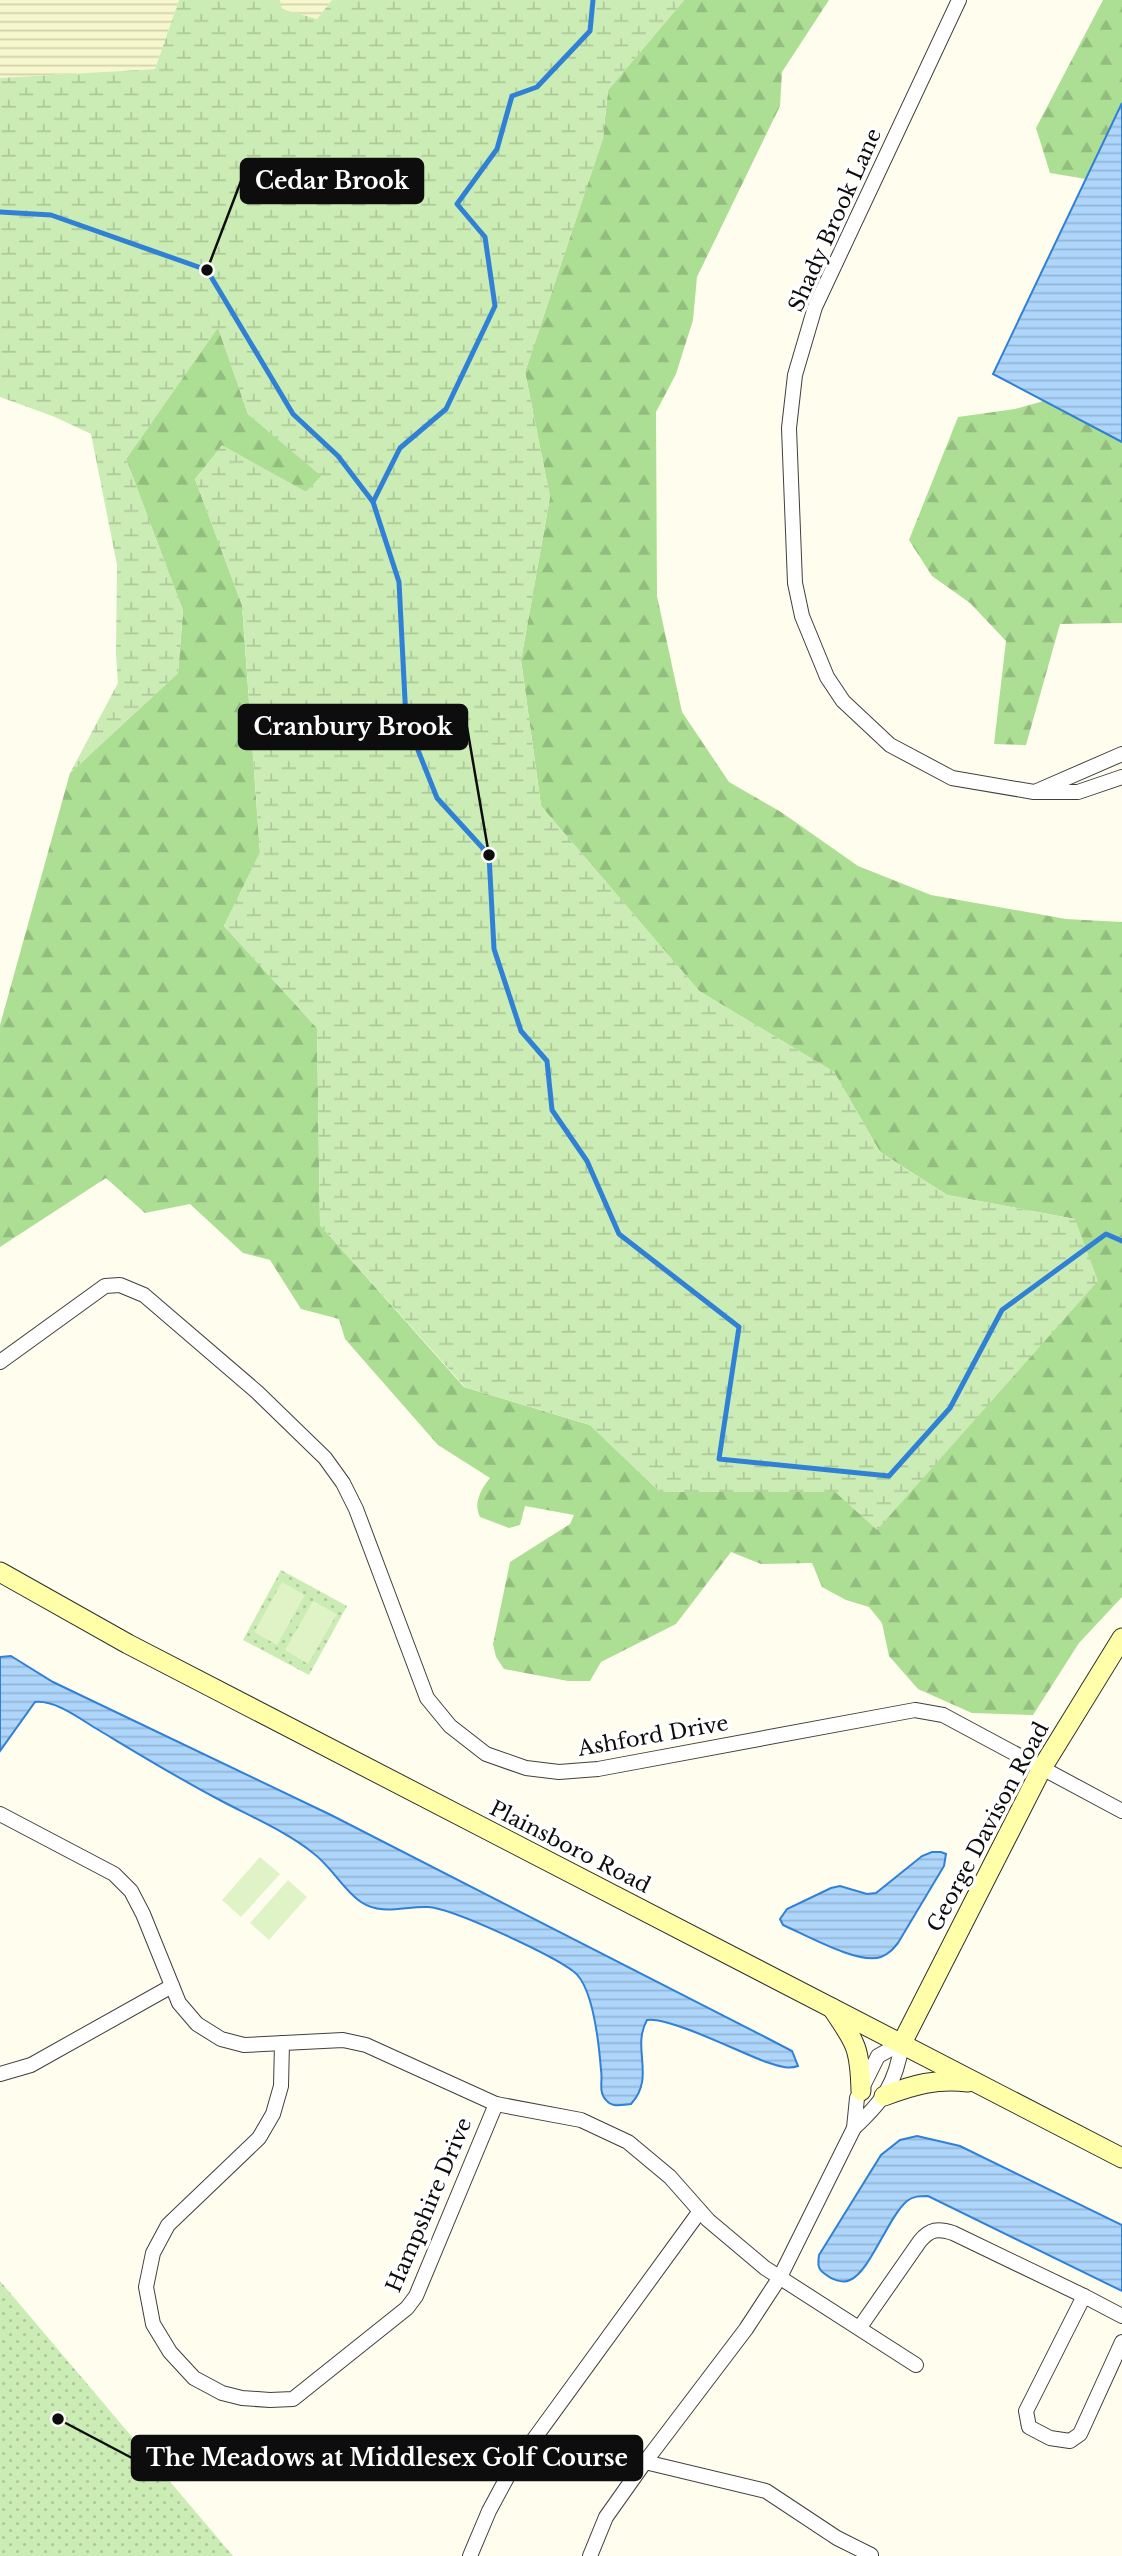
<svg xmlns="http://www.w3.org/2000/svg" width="1122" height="2556" font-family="'Libre Baskerville',serif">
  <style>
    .farmland { fill: url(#farmland-rules) }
    .green { fill: url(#green-dots) }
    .forest { fill: url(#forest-firs) }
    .wetland { fill: url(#wetland-marsh) }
    .pitch { fill: #dff3c7 }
    .water { fill: url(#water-rules); stroke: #3081d6; stroke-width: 2 }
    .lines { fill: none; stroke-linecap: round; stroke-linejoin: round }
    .stream { stroke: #3081d6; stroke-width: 5 }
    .street-casing { stroke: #404040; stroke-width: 16 }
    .secondary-casing { stroke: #2f2f2f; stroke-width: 21 }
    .street { stroke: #fff; stroke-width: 14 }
    .secondary { stroke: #ffffa9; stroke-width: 19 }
    .labels { text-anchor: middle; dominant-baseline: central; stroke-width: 7; stroke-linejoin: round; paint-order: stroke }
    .street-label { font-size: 21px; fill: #0d0d0d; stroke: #fff }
    .leader { fill: none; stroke: #0d0d0d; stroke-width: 2.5 }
    .callout-dot { fill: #0d0d0d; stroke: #fff; stroke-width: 2.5 }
    .callout { fill: #0d0d0d; stroke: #0d0d0d; stroke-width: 2.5 }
    .callout-label { font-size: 23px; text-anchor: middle; font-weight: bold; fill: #fff }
  </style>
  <defs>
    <pattern id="farmland-rules" width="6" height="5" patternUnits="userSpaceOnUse" patternTransform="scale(1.75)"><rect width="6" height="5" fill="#f6f7cc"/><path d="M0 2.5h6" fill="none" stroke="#d2d3ae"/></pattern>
    <pattern id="green-dots" width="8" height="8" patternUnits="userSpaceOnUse" patternTransform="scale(1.75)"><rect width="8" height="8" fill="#cbecb4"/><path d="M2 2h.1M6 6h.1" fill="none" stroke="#adc99a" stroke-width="1.8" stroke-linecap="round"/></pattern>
    <pattern id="forest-firs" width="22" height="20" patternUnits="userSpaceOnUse" patternTransform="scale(1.75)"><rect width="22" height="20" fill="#acde93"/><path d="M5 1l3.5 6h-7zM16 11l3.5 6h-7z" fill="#93bd7e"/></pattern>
    <pattern id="wetland-marsh" width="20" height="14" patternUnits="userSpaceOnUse" patternTransform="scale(1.75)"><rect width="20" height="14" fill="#cbecb4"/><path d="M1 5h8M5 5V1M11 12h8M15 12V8" fill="none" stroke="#adc99a"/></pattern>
    <pattern id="water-rules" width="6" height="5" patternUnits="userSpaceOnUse" patternTransform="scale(1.75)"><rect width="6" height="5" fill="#aed5fa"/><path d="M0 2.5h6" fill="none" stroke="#94b6d5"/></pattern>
  </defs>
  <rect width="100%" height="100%" fill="#fffeee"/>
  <g class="farmland">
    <path d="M 0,0 L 179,0 L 155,69 L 0,78 Z"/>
    <path d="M 280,0 L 332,0 L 317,19 L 281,9 Z"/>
  </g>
  <g class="green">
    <path d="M 281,1570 L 347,1606 L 309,1675 L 243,1640 Z"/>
    <path d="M 0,2281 L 233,2556 L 0,2556 Z"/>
  </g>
  <g class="forest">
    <path d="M 684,0 L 829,0 L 782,72 L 780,106 L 697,277 L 693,320 L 676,374 L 656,412 L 657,596 L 682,712 L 729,782 L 781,812 L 858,866 L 931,895 L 1066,919 L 1122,922 L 1122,1597 L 1079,1643 L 1033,1715 L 972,1713 L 918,1689 L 889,1656 L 882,1623 L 869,1607 L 846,1600 L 822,1587 L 812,1563 L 761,1564 L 731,1552 L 676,1624 L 601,1662 L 590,1681 L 568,1681 L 504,1669 L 496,1657 L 493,1644 L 510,1562 L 570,1524 L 574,1515 L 525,1506 L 520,1525 L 509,1528 L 480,1517 C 473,1503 481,1489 490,1478 L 438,1445 L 345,1339 L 339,1319 L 301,1309 L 270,1260 L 243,1253 L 190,1204 L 145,1213 L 106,1178 L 0,1247 L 0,1025 L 70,773 L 178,673 L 183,611 L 126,459 L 218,327 L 248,414 L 322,476 L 306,492 L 222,446 L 195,479 L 242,605 L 260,853 L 224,926 L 317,1028 L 320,1225 L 464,1387 L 590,1425 L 660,1492 L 835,1492 L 1075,1219 L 947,1195 L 880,1152 L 834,1072 L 699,991 L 541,806 L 521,660 L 550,497 L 525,372 L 603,138 L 608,90 Z"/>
    <path d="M 1103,0 L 1122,0 L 1122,103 L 1086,179 L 1050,173 L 1036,128 Z"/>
    <path d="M 1047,400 L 1122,438 L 1122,623 L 1060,624 L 1026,745 L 994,744 L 1006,641 L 970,603 L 932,576 L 909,540 L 958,417 L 1015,409 Z"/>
  </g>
  <path class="wetland" d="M 179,0 L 280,0 L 282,9 L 317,19 L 332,0 L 684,0 L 608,90 L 603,138 L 525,372 L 550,497 L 521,660 L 541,806 L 699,991 L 834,1072 L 880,1152 L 947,1195 L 1075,1219 L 1098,1281 L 877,1530 L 835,1492 L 660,1492 L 590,1425 L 465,1387 L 320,1225 L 317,1028 L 224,926 L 260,852 L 242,605 L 195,479 L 222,445 L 306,492 L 321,476 L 248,414 L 218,328 L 126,459 L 183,611 L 178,673 L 70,773 L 118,683 L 116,654 L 117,565 L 91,434 L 55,417 L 0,397 L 0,78 L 155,69 Z"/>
  <g class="pitch">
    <path d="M 282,1582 L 305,1595 L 277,1645 L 254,1632 Z"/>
    <path d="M 313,1601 L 337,1614 L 308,1664 L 285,1650 Z"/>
    <path d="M 260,1857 L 280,1874 L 241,1917 L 222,1900 Z"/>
    <path d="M 288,1880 L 307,1897 L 269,1940 L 250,1923 Z"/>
  </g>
  <g class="water">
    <path d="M 1122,103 L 1122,442 L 993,374 Z"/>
    <path d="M 11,1656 L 53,1682 L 331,1815 L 767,2038 L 792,2051 L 798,2066 C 787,2070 777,2065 766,2062 C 741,2053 668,2016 647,2020 C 631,2048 656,2077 631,2104 C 622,2105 612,2108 606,2100 C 598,2092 603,2080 601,2070 C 599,2045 593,1985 573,1971 C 552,1955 452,1908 428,1907 C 404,1906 382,1916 361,1902 C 344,1891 331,1866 313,1853 C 286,1831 247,1815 216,1798 C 176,1777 137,1753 97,1729 C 80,1719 56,1700 35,1702 L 0,1751 L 0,1657 Z"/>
    <path d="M 932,1852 L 941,1852 L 946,1854 L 944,1866 L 898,1943 C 893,1949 889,1954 881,1957 C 859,1965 806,1935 783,1925 L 780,1919 L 787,1909 L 831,1888 L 840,1886 L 867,1894 L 876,1893 L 922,1856 Z"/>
    <path d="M 917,2136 L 960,2146 L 1122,2225 L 1122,2291 L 928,2196 C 920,2196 913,2196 907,2201 C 888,2217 870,2272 850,2280 C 842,2284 831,2279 825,2274 C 817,2269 818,2263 819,2255 L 881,2155 L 900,2140 Z"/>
  </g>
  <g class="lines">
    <g class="stream">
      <path d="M 593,0 L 590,31 L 537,87 L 512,96 L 497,149 L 457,204 L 485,237 L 495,306 L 446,409 L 400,448 L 373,502 L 399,582 L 406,720 L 437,798 L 489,855 L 494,949 L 521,1031 L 547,1061 L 552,1110 L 587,1161 L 619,1234 L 739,1327 L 719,1459 L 889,1476 L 950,1408 L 1002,1310 L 1106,1234 L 1122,1241"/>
      <path d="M 0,212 L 51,215 L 207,270 L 293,414 L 338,456 L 373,502"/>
    </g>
    <g class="street-casing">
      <g id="street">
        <path d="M 959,0 L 815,307 L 795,375 L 789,428 L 795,583 L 802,616 L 827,677 L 843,701 L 890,745 L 952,778 L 1034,792 L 1078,792 L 1122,777"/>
        <path d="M 1037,791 L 1122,754"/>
        <path d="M 0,1362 L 105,1286 L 120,1285 L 144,1295 L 257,1392 L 325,1458 L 343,1483 L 356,1509 L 427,1698 L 450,1726 L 486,1754 L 526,1768 L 559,1772 L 598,1769 L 915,1710 L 943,1715 L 1122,1811"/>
        <path d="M 0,1814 L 114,1874 L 131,1891 L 143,1914 L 179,2003 L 197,2024 L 221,2039 L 244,2045 L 343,2040 L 366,2045 L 496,2104 L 581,2120 L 628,2142 L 670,2177 L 708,2220 L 765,2268 L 916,2365"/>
        <path d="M 282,2043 L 281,2086 L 273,2114 L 259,2138 L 168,2225 L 153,2253 L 146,2287 L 153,2324 L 170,2352 L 194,2378 L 222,2393 L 242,2398 L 270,2400 L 293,2399 L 407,2308 L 416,2296 L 496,2104"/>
        <path d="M 0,2074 L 31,2065 L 172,1986"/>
        <path d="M 854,2128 C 883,2101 896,2084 902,2043"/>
        <path d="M 1122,2316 L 1084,2296 L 1026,2411 L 1029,2427 L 1050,2438 L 1070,2441 L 1080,2434 L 1122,2342"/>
        <path d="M 860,2327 L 920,2241 C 930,2229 938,2228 953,2233 L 1084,2296"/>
        <path d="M 645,2462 L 766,2491 L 837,2538 L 871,2555"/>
        <path d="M 470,2556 L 489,2511 L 510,2472 L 700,2211"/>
        <path d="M 590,2556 L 606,2517 L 645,2462 L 746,2329 L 780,2277 L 854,2128 L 857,2098 L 878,2056 L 902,2043"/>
      </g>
    </g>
    <g class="secondary-casing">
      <g id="secondary">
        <path d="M 0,1572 L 128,1644 L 1122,2158"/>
        <path d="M 832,2008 C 856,2043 860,2048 861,2091"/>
        <path d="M 902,2043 L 1042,1768 L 1122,1638"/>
        <path d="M 884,2096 C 913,2085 937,2078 968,2082"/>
      </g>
    </g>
    <use href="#street" class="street"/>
    <use href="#secondary" class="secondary"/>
  </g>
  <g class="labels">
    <g class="street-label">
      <text transform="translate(835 220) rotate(-66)">Shady Brook Lane</text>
      <text transform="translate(653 1736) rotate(-10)">Ashford Drive</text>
      <text transform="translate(988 1827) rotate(-62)">George Davison Road</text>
      <text transform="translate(570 1847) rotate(27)">Plainsboro Road</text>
      <text transform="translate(429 2205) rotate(-67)">Hampshire Drive</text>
    </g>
  </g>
  <path class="leader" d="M207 270L241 181M489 855L467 727M58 2419L132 2458"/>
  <g class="callout-dot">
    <circle cx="207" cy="270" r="7"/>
    <circle cx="489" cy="855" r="7"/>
    <circle cx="58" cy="2419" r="7"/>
  </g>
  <g class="callout">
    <rect x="241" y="159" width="182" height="44" rx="7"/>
    <rect x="239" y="705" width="228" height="44" rx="7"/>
    <rect x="132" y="2436" width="510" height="44" rx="7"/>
  </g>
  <g class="callout-label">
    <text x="332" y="189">Cedar Brook</text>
    <text x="353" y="735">Cranbury Brook</text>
    <text x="387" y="2466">The Meadows at Middlesex Golf Course</text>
  </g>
</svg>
